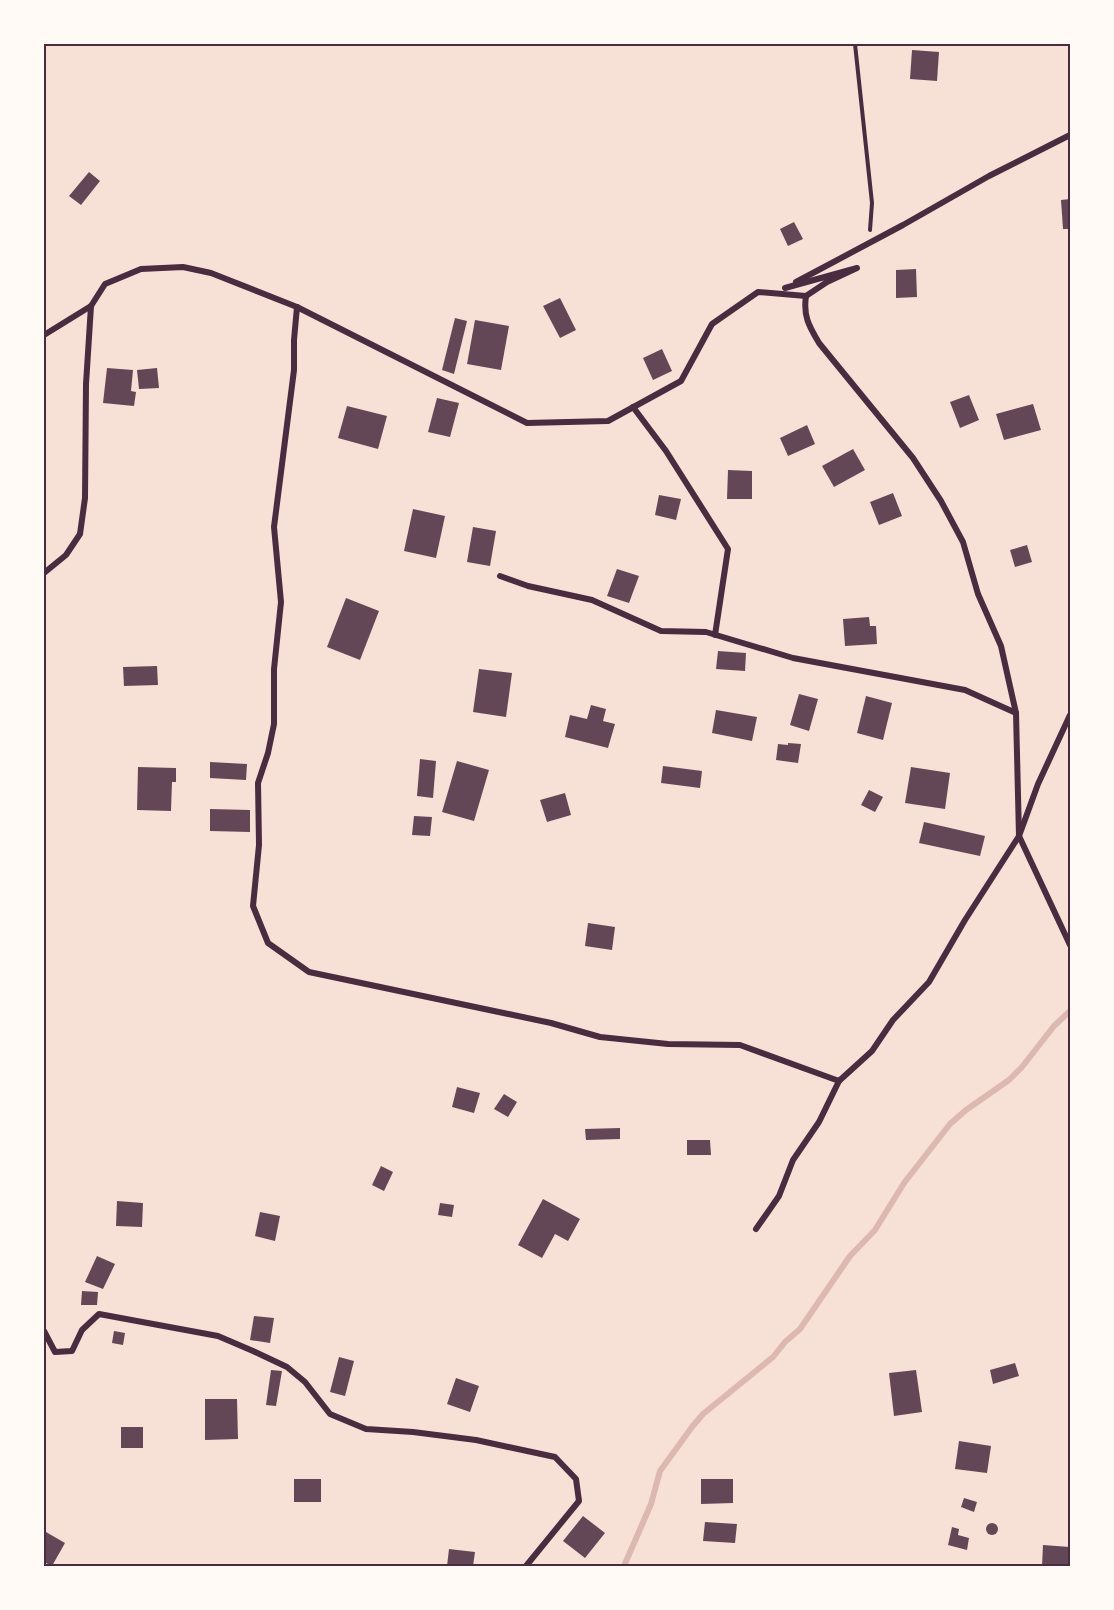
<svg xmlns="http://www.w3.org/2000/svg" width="1114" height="1610" font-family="'Source Sans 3',sans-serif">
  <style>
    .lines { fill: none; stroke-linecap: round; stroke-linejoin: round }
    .stream { stroke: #dcb8b0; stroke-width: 6 }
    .building { fill: #644757 }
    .path { stroke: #4a2c40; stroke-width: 4 }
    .minor { stroke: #4a2c40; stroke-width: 6 }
    .neatline { fill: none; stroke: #4a2c40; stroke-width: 2 }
  </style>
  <rect width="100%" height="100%" fill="#f7e1d7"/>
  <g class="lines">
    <path class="stream" d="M 624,1566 L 651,1504 L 660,1471 L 692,1427 L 703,1414 L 773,1357 L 785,1342 L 800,1329 L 850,1256 L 875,1230 L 904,1183 L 950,1124 L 966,1110 L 1009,1080 L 1022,1067 L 1054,1026 L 1070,1011"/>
  </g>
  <g class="building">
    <path d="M 912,50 L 939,52 L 937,81 L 910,79 Z"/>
    <path d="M 89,172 L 100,181 L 81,205 L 69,196 Z"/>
    <path d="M 1070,199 L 1070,229 L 1063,229 L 1061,200 Z"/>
    <path d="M 794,222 L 803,239 L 788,246 L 780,229 Z"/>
    <path d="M 916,269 L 917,297 L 896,298 L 896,270 Z"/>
    <path d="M 560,298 L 576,330 L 560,338 L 543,306 Z"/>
    <path d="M 455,318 L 467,321 L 454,374 L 442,370 Z"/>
    <path d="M 475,320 L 509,326 L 501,370 L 467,364 Z"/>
    <path d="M 662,349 L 672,371 L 653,380 L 643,358 Z"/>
    <path d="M 107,368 L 133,370 L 131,391 L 136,392 L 134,406 L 103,403 Z"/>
    <path d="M 157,368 L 159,388 L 139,389 L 137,370 Z"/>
    <path d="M 969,395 L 979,420 L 960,428 L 950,402 Z"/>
    <path d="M 437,398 L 459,403 L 450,437 L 428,432 Z"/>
    <path d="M 1033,404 L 1041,430 L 1004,440 L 996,414 Z"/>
    <path d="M 347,406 L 387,416 L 378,449 L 338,438 Z"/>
    <path d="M 807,425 L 815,444 L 788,456 L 780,438 Z"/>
    <path d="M 853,449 L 865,470 L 834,487 L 822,466 Z"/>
    <path d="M 728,470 L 752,471 L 752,499 L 727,499 Z"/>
    <path d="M 893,493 L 902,516 L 879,525 L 870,502 Z"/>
    <path d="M 659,495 L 681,499 L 676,520 L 655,515 Z"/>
    <path d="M 413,509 L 445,516 L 436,558 L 404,551 Z"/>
    <path d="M 473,527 L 496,531 L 490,566 L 467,562 Z"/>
    <path d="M 1027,545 L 1032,562 L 1015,567 L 1010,550 Z"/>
    <path d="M 617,569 L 639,576 L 629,603 L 607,596 Z"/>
    <path d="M 346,598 L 379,611 L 360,660 L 327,647 Z"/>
    <path d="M 869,617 L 870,626 L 876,626 L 877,644 L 845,646 L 843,619 Z"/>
    <path d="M 718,651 L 746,653 L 745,671 L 716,669 Z"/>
    <path d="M 157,666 L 158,685 L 124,686 L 123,667 Z"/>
    <path d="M 479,669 L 512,673 L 506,717 L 473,712 Z"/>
    <path d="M 799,694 L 818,699 L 809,731 L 790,725 Z"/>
    <path d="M 866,696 L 892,703 L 883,740 L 857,733 Z"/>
    <path d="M 591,705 L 606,709 L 603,721 L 615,724 L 608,748 L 565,737 L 570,715 L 587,719 Z"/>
    <path d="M 716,710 L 757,717 L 752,741 L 712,733 Z"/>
    <path d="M 788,743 L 801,744 L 798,763 L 776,760 L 778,744 L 788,745 Z"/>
    <path d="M 420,759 L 436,761 L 433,798 L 417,796 Z"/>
    <path d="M 457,761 L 489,770 L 474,821 L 442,812 Z"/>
    <path d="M 210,762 L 247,764 L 246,780 L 210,778 Z"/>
    <path d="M 663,766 L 702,771 L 700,788 L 661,783 Z"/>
    <path d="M 138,767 L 176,768 L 176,782 L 172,782 L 171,811 L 137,810 Z"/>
    <path d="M 911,767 L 950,773 L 945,809 L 905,803 Z"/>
    <path d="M 869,790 L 883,797 L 875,812 L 861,805 Z"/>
    <path d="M 565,793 L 571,815 L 547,822 L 540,800 Z"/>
    <path d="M 210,809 L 250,810 L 250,832 L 210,831 Z"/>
    <path d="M 414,816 L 432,817 L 430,836 L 412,835 Z"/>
    <path d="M 924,822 L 985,836 L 980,856 L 919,843 Z"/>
    <path d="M 588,923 L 615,927 L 612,950 L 585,946 Z"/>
    <path d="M 457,1087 L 480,1093 L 474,1113 L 452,1107 Z"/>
    <path d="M 504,1094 L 517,1102 L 508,1117 L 494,1109 Z"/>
    <path d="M 620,1128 L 620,1139 L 586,1140 L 585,1129 Z"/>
    <path d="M 687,1140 L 710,1140 L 711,1155 L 687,1155 Z"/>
    <path d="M 381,1166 L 393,1172 L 384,1191 L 372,1185 Z"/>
    <path d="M 543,1199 L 580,1219 L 568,1241 L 555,1234 L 542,1258 L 518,1245 Z"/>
    <path d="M 117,1201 L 143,1203 L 142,1227 L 116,1226 Z"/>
    <path d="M 440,1203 L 454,1205 L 452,1217 L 438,1215 Z"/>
    <path d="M 260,1212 L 280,1216 L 275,1241 L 255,1236 Z"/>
    <path d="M 97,1256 L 115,1264 L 103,1289 L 85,1282 Z"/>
    <path d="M 82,1291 L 98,1292 L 97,1305 L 81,1305 Z"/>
    <path d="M 254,1316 L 274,1318 L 270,1343 L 250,1340 Z"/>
    <path d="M 114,1331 L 125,1333 L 123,1345 L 112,1343 Z"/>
    <path d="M 339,1357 L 354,1361 L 345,1396 L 330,1392 Z"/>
    <path d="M 1015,1363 L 1019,1376 L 993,1384 L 990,1370 Z"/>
    <path d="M 271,1370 L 282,1371 L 276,1406 L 266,1405 Z"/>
    <path d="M 916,1370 L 922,1412 L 894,1416 L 889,1373 Z"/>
    <path d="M 456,1378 L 479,1386 L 470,1412 L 447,1404 Z"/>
    <path d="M 205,1399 L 237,1399 L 238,1439 L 205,1440 Z"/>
    <rect x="121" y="1427" width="22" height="21"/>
    <path d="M 959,1441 L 991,1446 L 987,1473 L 955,1469 Z"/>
    <rect x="294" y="1479" width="27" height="23"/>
    <path d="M 701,1479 L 733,1479 L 733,1503 L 701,1504 Z"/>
    <path d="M 964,1498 L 977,1502 L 974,1512 L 961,1507 Z"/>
    <path d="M 583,1516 L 605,1533 L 585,1558 L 563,1541 Z"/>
    <path d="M 705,1522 L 737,1524 L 735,1543 L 703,1541 Z"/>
    <circle cx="992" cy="1529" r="6"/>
    <path d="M 952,1527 L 959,1529 L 958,1535 L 969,1538 L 967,1550 L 948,1545 Z"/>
    <path d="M 46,1532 L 65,1543 L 52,1566 L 44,1562 L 44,1537 Z"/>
    <path d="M 1043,1545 L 1070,1547 L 1070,1566 L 1042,1566 Z"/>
    <path d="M 449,1549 L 475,1552 L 473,1566 L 447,1566 Z"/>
  </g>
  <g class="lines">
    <path class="path" d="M 855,44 L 872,203 L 870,230"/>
    <g class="minor">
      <path d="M 796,282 L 903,225 L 989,176 L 1070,135"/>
      <path d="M 785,288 L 857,268 L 827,282 L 806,296 C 803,316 809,326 819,343 L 913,458 L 941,501 L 963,542 L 978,594 L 1001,646 L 1016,713 L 1019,836 L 1070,945"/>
      <path d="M 297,307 L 294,340 L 294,370 L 274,527 L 281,602 L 274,669 L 274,724 L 268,753 L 258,783 L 259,845 L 253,906 L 268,943 L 309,972 L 551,1023 L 600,1037 L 668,1044 L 740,1045 L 839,1081 L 872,1051 L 893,1020 L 929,982 L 965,920 L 1019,836 L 1038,784 L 1070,715"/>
      <path d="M 44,335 L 91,306 L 105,284 L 141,269 L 183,267 L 211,273 L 297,307 L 527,423 L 608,421 L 681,381 L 712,324 L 758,292 L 806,296"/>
      <path d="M 633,407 L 666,451 L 728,549 L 715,635"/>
      <path d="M 44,573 L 66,555 L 80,534 L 85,498 L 86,384 L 91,306"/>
      <path d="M 500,576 L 528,586 L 592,600 L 661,631 L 706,632 L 793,658 L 965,690 L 1016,713"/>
      <path d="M 756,1229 L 779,1196 L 793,1160 L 819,1122 L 839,1081"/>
      <path d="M 44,1331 L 55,1352 L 72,1351 L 82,1330 L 99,1314 L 218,1336 L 253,1351 L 287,1367 L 305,1382 L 330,1414 L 366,1429 L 413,1432 L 476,1440 L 555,1457 L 576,1479 L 579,1501 L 526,1566"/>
    </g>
  </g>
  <rect width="1114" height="1610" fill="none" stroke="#fffaf5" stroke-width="90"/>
  <rect x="45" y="45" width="1024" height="1520" class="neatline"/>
</svg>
